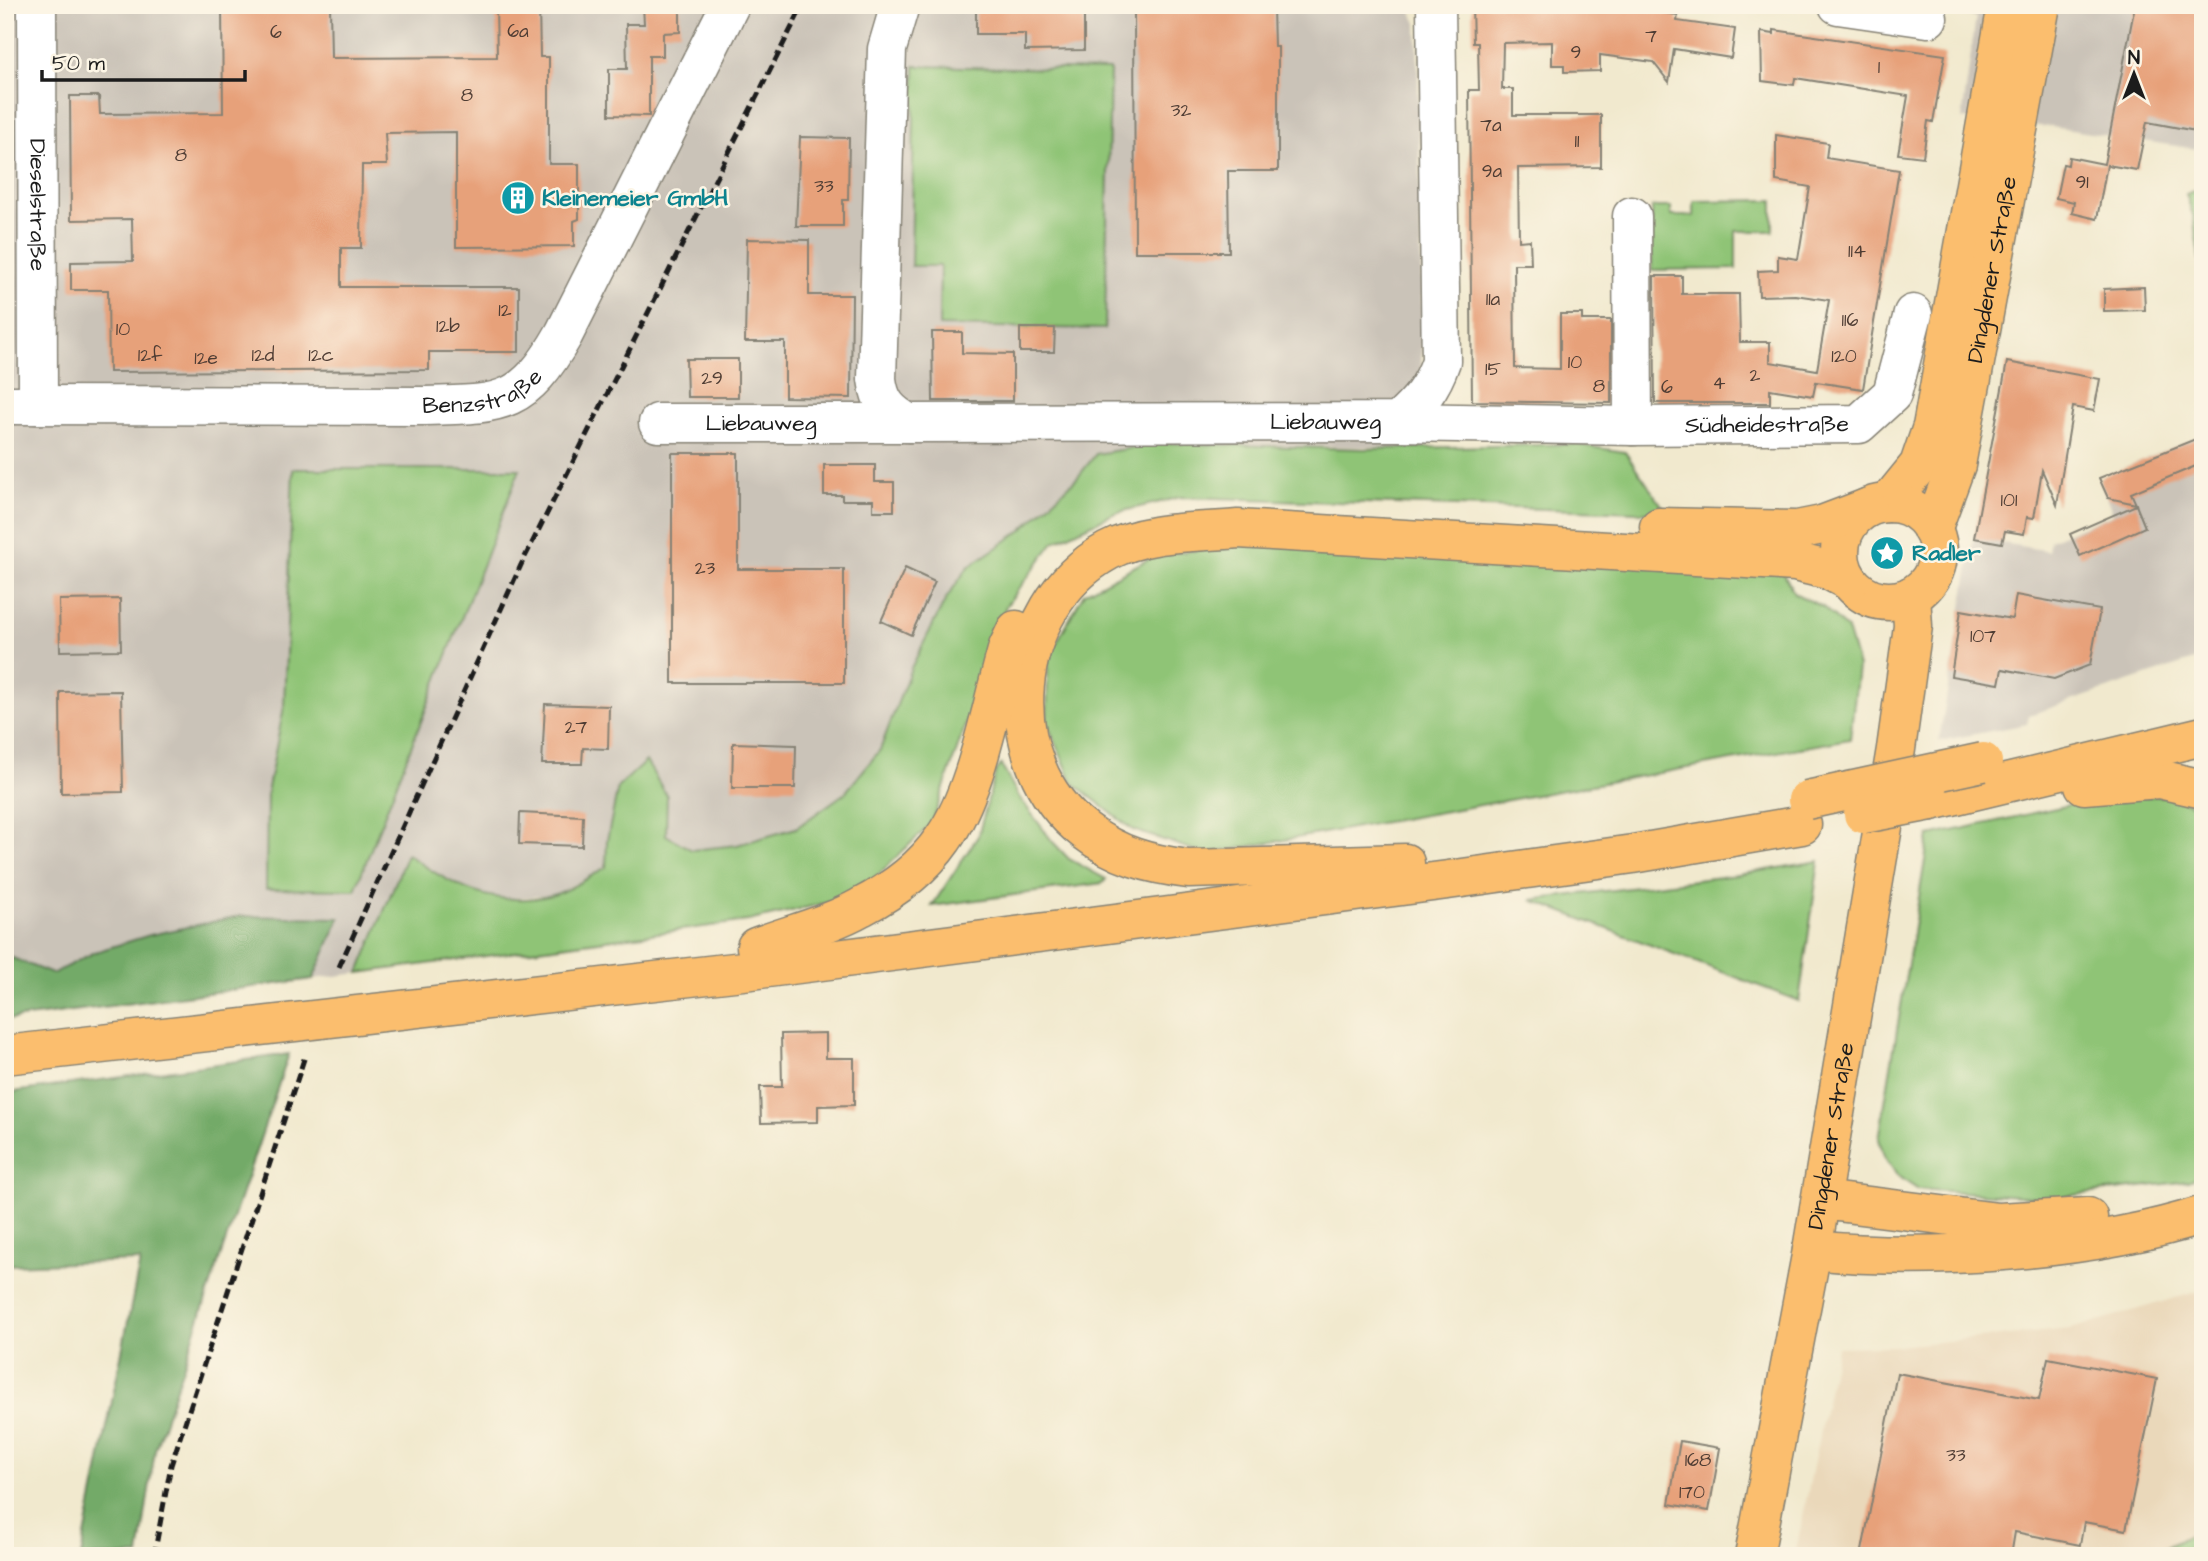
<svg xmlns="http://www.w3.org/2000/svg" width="2208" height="1561" font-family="'Architects Daughter',sans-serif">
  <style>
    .built { fill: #ead8ba }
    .industrial { fill: #cac3b8 }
    .green { fill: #8fc476; stroke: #567049; stroke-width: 2 }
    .forest { fill: #73aa67; stroke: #486342; stroke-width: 2 }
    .building { fill: #e7a17a }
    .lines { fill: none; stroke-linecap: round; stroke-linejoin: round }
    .minor-casing { stroke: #868275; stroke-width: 41 }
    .major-casing { stroke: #868275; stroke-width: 41 }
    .highway-casing { stroke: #868275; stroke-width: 41 }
    .minor { stroke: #fff; stroke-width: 38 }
    .major { stroke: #fbbe6e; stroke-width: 38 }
    .highway { stroke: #fbbe6e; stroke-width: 38 }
    .rail { stroke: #1c1c1c; stroke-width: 5; stroke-dasharray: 10 5; stroke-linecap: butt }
    .highway-bridge-casing { stroke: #868275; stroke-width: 41; stroke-linecap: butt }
    .highway-bridge { stroke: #fbbe6e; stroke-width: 38 }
    .labels { text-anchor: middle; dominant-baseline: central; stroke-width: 5; stroke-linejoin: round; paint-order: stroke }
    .number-label { font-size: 19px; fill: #4f3d34 }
    .culture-label { font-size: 23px; font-weight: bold; fill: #0d838f; stroke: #fcf5e5; text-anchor: start }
    .street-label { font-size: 23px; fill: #1c1c1c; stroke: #fcf5e5 }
  </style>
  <rect width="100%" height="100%" fill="#fcf5e5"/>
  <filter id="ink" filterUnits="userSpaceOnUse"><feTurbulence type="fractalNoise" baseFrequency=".0143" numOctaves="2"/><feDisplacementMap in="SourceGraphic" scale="14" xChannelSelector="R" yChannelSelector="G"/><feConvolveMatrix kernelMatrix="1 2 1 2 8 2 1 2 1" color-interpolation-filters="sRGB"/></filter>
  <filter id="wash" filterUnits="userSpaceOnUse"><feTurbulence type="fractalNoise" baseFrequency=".00686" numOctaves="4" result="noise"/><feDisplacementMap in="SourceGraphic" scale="28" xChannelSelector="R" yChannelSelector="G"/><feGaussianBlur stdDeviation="1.57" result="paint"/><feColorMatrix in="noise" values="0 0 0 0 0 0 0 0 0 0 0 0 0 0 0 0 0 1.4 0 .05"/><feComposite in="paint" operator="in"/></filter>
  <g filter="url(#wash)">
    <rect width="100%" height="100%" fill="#f1e9ce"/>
    <path class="built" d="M 2203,1290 L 2203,1529 L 2149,1556 L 1795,1556 L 1837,1347 L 1898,1346 L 2071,1329 Z"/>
    <g class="industrial">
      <path d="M 5,5 L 1408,5 L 1417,23 L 1422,326 L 1420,448 L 1161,443 L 1096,454 L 1077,478 L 1021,532 L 968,567 L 946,599 L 911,668 L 880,750 L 846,793 L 796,828 L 737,845 L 692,850 L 666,835 L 667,796 L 607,840 L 606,867 L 554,895 L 499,899 L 463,890 L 407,854 L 359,973 L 313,979 L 339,918 L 240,916 L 150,935 L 95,952 L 52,974 L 5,955 Z"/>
      <path d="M 1893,5 L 2203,5 L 2203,150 L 2051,127 L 1962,119 L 1976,17 Z"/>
      <path d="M 2203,435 L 2203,657 L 2029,715 L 2027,724 L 1939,741 L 1974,538 L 2048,551 L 2050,540 L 2113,514 L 2099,478 Z"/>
    </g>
    <g class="green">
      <path d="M 915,66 L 1110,70 L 1105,329 L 939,326 L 940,266 L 911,266 Z"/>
      <path d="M 2203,187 L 2203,286 L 2193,215 L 2186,194 Z"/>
      <path d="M 1773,200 L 1773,231 L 1736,231 L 1736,269 L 1652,270 L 1652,207 L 1671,207 L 1671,216 L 1694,216 L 1694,201 Z"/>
      <path d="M 1161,443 L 1364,449 L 1573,444 L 1625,452 L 1667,513 L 1181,497 L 1115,513 L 1054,542 L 1006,606 L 932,823 L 856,896 L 748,921 L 359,973 L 407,854 C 453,887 494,909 553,895 C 571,890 590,876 606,867 L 607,840 L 618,787 L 646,761 L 667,796 L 666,835 L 692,850 L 737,845 L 796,828 L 845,793 L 880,750 L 911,668 L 946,599 L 968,567 L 1021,531 L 1077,478 L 1096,454 Z"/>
      <path d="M 293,469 L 520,469 L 355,890 L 266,889 L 267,793 L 284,707 Z"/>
      <path d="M 1265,542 L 1782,570 L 1794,593 L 1823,607 L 1847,629 L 1858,667 L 1850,739 L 1206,854 L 1133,830 L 1073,783 L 1047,723 L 1048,658 L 1084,593 L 1156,555 Z"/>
      <path d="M 1001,765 L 1019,797 L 1053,842 L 1069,859 L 1106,879 L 1103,883 L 932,906 L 978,836 L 996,771 Z"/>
      <path d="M 2171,796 L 2203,809 L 2203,1173 L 2189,1181 L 2050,1198 L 1917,1189 L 1898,1176 L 1884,1156 L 1879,1139 L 1929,836 L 2106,797 Z"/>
      <path d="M 1819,861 L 1799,1001 L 1531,900 L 1737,875 Z"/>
      <path d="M 2203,1528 L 2203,1556 L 2149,1556 Z"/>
    </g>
    <g class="forest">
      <path d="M 240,916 L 340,918 L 313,979 L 5,1020 L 5,955 L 52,974 L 95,952 L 150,935 Z"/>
      <path d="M 289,1054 L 155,1450 L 139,1556 L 81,1556 L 140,1261 L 5,1265 L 5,1093 Z"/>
    </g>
    <g id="blocks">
      <g class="building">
        <path d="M 222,5 L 330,5 L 331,58 L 497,57 L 496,5 L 539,5 L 540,57 L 549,57 L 549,164 L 579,164 L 579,219 L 574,221 L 574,246 L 456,247 L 456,132 L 385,133 L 387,165 L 362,165 L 361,248 L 341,248 L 341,287 L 519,287 L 519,352 L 429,352 L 429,370 L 109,372 L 108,290 L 71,290 L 71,262 L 133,261 L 132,219 L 71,220 L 70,96 L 99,96 L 100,114 L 223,113 Z"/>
        <path d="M 643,5 L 680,5 L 680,32 L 663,33 L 663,56 L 649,56 L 649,116 L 609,115 L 609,69 L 627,69 L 626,24 L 644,24 Z"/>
        <path d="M 976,5 L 1084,5 L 1084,50 L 1025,51 L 1025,34 L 976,34 Z"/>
        <path d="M 1472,5 L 1616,6 L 1678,15 L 1677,21 L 1735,29 L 1731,58 L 1674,49 L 1669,82 L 1653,62 L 1600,55 L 1600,71 L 1564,72 L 1564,65 L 1552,65 L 1552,42 L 1503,43 L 1502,89 L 1513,89 L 1513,115 L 1601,115 L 1601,167 L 1518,168 L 1519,241 L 1530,240 L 1531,264 L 1514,264 L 1515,368 L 1560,369 L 1560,314 L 1582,314 L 1582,320 L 1611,320 L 1611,403 L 1472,401 L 1469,90 L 1479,90 L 1478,43 L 1473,43 Z"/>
        <path d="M 2135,5 L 2203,5 L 2203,112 L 2200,111 L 2196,131 L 2147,122 L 2137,170 L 2107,165 L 2097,219 L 2072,213 L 2074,202 L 2056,198 L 2063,164 L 2068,165 L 2069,157 L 2104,164 Z"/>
        <path d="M 1273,6 L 1274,47 L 1278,47 L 1278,171 L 1228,171 L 1229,252 L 1135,252 L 1134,7 Z"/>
        <path d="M 1774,30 L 1945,55 L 1933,122 L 1928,121 L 1923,157 L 1898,154 L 1908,96 L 1795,78 L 1794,85 L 1762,81 L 1761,32 L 1774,34 Z"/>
        <path d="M 1776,135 L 1828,143 L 1826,158 L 1899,170 L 1863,389 L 1816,382 L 1813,396 L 1770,389 L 1770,403 L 1655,403 L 1654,276 L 1682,276 L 1682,294 L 1739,294 L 1740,342 L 1770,342 L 1770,362 L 1817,370 L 1829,300 L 1795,295 L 1759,296 L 1758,271 L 1778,270 L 1778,256 L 1798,259 L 1810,187 L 1776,181 Z"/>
        <path d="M 800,137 L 849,138 L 848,200 L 843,200 L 843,226 L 796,226 Z"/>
        <path d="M 747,239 L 809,240 L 809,295 L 852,295 L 851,398 L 785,397 L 785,342 L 745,342 Z"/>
        <path d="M 2144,287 L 2145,310 L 2104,311 L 2104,289 Z"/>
        <path d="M 1020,328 L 1055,328 L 1054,352 L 1020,352 Z"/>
        <path d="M 932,332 L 962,332 L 962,353 L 1013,354 L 1013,401 L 933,401 Z"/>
        <path d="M 686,359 L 738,359 L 738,397 L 687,397 Z"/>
        <path d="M 2007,362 L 2100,379 L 2094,411 L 2073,407 L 2057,505 L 2042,470 L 2034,518 L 2027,517 L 2024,534 L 2005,531 L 2002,543 L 1974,538 Z"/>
        <path d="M 2203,436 L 2203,463 L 2131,493 L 2136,504 L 2108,498 L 2099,478 Z"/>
        <path d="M 672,453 L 738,453 L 738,569 L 844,569 L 844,683 L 672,683 Z"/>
        <path d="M 824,465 L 875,465 L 875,482 L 894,482 L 894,511 L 873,511 L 873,500 L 842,500 L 842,495 L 824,495 Z"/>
        <path d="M 2136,505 L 2145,527 L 2080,556 L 2070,534 Z"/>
        <path d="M 905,568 L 935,582 L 911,635 L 881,621 Z"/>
        <path d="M 2016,595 L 2100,610 L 2090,665 L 2054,679 L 2002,669 L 1999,684 L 1951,676 L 1961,610 L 2012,619 Z"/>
        <path d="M 120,599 L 121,650 L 60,651 L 59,600 Z"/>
        <path d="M 121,691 L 123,792 L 61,793 L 60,692 Z"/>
        <path d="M 545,704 L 609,706 L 608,749 L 583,748 L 582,764 L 542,764 Z"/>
        <path d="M 733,743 L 796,745 L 795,788 L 732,788 Z"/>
        <path d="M 520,813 L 583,816 L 582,846 L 519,844 Z"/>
        <path d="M 826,1033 L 826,1058 L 854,1058 L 854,1105 L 818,1106 L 818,1122 L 761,1123 L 760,1087 L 782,1087 L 781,1034 Z"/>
        <path d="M 2048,1358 L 2157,1379 L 2126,1530 L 2084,1522 L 2080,1545 L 2015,1532 L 2011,1556 L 1861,1556 L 1897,1373 L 2039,1400 Z"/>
        <path d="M 1680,1441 L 1720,1448 L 1709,1511 L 1669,1504 Z"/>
      </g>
    </g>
  </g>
  <g filter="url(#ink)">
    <use href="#blocks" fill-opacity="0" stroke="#868275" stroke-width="2"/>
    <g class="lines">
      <g class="minor-casing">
        <g id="minor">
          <path id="s1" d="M 37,5 L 38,405"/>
          <path id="s2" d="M 900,5 L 887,49 L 877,379 C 880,403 888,411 908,423 L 1398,422 C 1419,403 1432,388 1441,361 L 1436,5"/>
          <path d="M 1838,5 L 1928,18"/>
          <path d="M 1632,216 L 1633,426"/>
          <path id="s3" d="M 5,405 L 420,406 C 500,404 522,408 564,334 L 730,5"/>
          <path id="s4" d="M 1398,422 L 1633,426 L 1859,424 L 1892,394 L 1913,314"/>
          <path id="s5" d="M 658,423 L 908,423"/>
        </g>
      </g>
      <g class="major-casing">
        <g id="major">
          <path d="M 1888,503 L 1919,465 L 1932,427 L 2007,5"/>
          <circle cx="1889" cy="552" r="49"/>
          <path id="s6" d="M 1932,530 L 1956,465 L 2041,5"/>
          <path id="s7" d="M 1754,1556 L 1812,1250 L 1896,749 L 1913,626 L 1911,596"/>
        </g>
      </g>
      <g class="highway-casing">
        <g id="highway">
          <path d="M 1659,527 L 1797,530 L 1822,525 L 1867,508"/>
          <path d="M 2084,785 L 2159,779 L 2203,789"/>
          <path d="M 1931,801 L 2203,736"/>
          <path d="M 1405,863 L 1188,869 C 1150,864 1117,856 1085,831 C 994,762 1008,606 1108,551 C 1146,530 1196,533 1238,529 L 1795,562 L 1828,570 L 1849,581"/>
          <path d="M 756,947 C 790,934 829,925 861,907 C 892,891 923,868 943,839 C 977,792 991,704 1008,647 L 1016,630"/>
          <path d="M 5,1055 L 752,970 L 1448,880 L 1633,854 L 1802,825"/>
          <path d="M 1821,1200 L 1998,1222 L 2088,1217"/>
          <path d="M 1812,1250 C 1929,1262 2091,1251 2203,1215"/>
        </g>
      </g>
      <use href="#minor" class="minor"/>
      <use href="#major" class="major"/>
      <use href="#highway" class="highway"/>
      <g class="rail">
        <path d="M 339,967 L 521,565 L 803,5"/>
        <path d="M 154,1556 L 171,1465 L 305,1056"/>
      </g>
      <g class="highway-bridge-casing">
        <g id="highway-bridge">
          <path d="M 1807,800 L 1983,762"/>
          <path d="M 1863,814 L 1931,801"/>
        </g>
      </g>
      <use href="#highway-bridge" class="highway-bridge"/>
    </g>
  </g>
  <defs>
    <g id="building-disc" transform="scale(1.75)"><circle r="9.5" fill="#0f9aa8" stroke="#fcf5e5"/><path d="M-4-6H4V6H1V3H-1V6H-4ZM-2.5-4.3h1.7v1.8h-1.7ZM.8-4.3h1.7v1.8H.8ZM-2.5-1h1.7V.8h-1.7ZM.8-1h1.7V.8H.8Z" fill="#fff"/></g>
    <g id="sight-disc" transform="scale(1.75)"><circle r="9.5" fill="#0f9aa8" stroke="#fcf5e5"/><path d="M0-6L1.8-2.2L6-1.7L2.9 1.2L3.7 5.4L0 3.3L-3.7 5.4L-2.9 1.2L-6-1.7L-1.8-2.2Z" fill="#fff"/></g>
  </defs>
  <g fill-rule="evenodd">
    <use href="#building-disc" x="518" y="198"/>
    <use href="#sight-disc" x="1887" y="553"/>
  </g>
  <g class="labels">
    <g class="number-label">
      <text x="518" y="31">6a</text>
      <text x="276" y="32">6</text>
      <text x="1651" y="36">7</text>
      <text x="1576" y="52">9</text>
      <text x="1879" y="67">1</text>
      <text x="467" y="95">8</text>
      <text x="1181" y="110">32</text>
      <text x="1491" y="125">7a</text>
      <text x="1577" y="141">11</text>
      <text x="181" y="155">8</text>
      <text x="1492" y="171">9a</text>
      <text x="2082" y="182">91</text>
      <text x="824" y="186">33</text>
      <text x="1857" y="251">114</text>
      <text x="1493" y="299">11a</text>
      <text x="505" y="310">12</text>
      <text x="1850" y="320">116</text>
      <text x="448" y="326">12b</text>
      <text x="123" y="329">10</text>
      <text x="150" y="355">12f</text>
      <text x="263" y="355">12d</text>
      <text x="321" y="355">12c</text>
      <text x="1844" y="356">120</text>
      <text x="206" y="358">12e</text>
      <text x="1575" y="362">10</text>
      <text x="1493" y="369">15</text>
      <text x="1755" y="375">2</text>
      <text x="712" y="378">29</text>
      <text x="1719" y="383">4</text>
      <text x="1599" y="386">8</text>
      <text x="1667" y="387">6</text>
      <text x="2009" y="500">101</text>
      <text x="705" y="568">23</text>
      <text x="1983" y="636">107</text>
      <text x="576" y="727">27</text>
      <text x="1956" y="1455">33</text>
      <text x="1698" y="1460">168</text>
      <text x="1692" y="1492">170</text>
    </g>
    <g class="culture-label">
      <text x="542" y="198">Kleinemeier GmbH</text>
      <text x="1912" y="553">Radler</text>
    </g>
    <g class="street-label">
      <text stroke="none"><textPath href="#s1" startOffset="200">Dieselstraße</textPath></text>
      <text stroke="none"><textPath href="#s6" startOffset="268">Dingdener Straße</textPath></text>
      <text stroke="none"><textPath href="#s3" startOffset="480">Benzstraße</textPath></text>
      <text stroke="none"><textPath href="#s2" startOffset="850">Liebauweg</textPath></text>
      <text stroke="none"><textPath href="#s5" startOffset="103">Liebauweg</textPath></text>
      <text stroke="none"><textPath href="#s4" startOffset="369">Südheidestraße</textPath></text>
      <text stroke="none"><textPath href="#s7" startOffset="427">Dingdener Straße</textPath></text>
    </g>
  </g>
  <rect width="2208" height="1561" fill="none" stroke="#fcf5e5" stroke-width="28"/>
  <g transform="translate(2134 74)" stroke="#fcf5e5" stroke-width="5" paint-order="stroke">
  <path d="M0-5L12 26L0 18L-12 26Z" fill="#1c1c1c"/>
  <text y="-10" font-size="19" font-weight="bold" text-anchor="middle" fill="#1c1c1c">N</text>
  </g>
  <path d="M42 70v10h203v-10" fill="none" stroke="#1c1c1c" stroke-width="3.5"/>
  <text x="52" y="70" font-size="21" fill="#1c1c1c" stroke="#fcf5e5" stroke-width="5" paint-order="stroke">50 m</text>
</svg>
